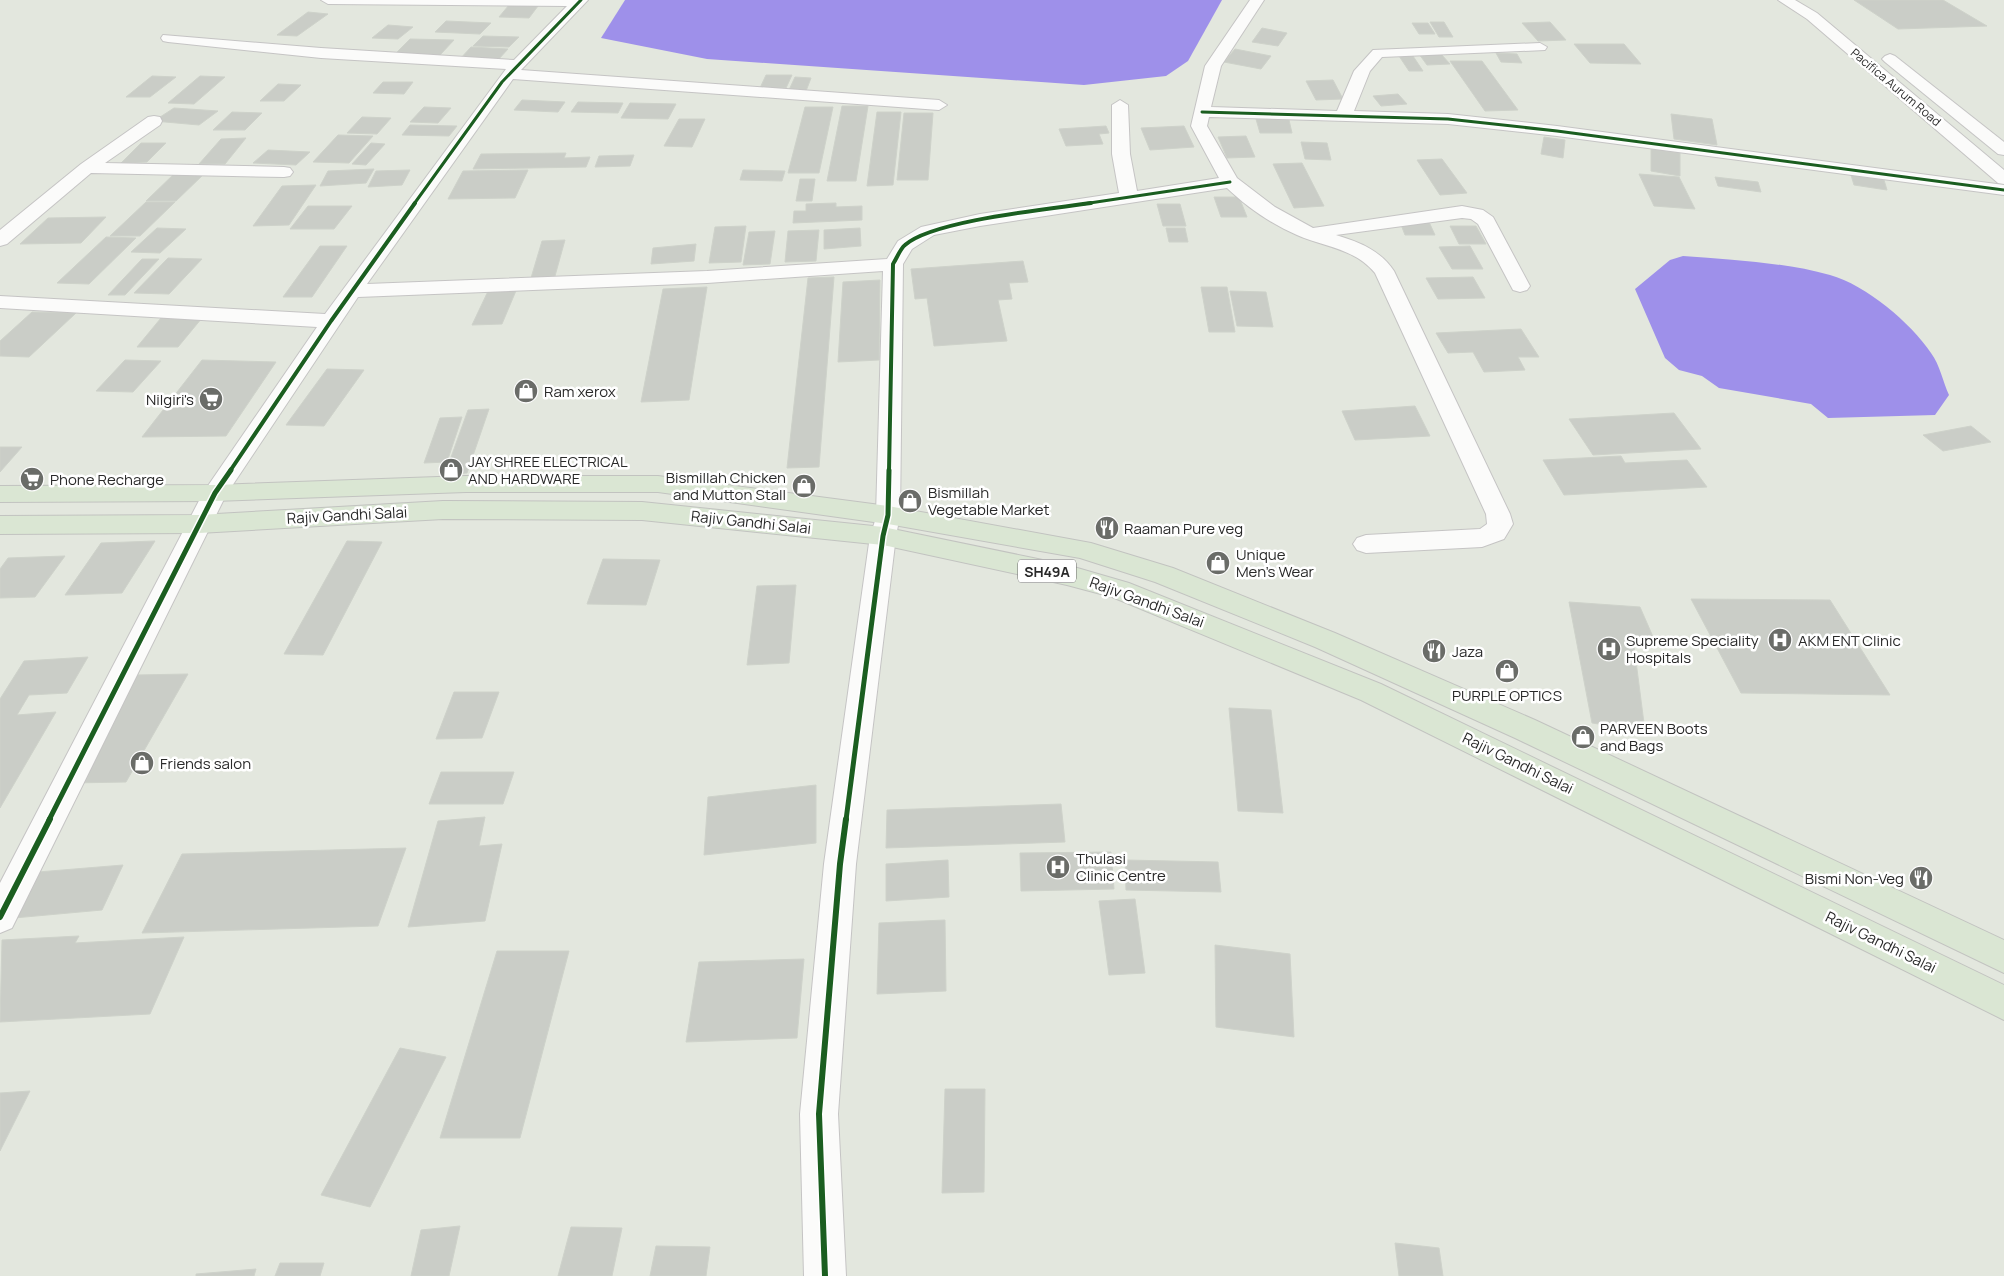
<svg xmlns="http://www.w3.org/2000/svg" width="2004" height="1276" font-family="Manrope,sans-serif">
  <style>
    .water { fill: #9e90ea }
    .building { fill: #cacdc7; stroke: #ced2ca }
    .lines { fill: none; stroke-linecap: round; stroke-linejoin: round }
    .minor-casing { stroke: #c5c4c4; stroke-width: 2 }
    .tertiary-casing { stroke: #c5c4c4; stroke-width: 2 }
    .primary-casing { stroke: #c2c3c0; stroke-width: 2 }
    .minor { fill: #fbfbfa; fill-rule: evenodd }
    .tertiary { fill: #fbfbfa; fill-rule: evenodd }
    .primary { fill: #dae6d3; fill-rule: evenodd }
    .cycleway-far3-casing { stroke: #fff; stroke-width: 5 }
    .cycleway-far2-casing { stroke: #fff; stroke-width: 6 }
    .cycleway-far1-casing { stroke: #fff; stroke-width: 8 }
    .cycleway-casing { stroke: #fff; stroke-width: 9 }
    .cycleway-far3 { stroke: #1b5e20; stroke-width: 3 }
    .cycleway-far2 { stroke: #1b5e20; stroke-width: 4 }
    .cycleway-far1 { stroke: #1b5e20; stroke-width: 5 }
    .cycleway { stroke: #1b5e20; stroke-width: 6 }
    .labels { text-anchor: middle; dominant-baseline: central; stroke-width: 5; stroke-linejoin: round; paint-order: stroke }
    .far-street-label { font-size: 12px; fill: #292929; stroke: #fff }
    .shield { fill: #fff; stroke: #696969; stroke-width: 1 }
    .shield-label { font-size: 14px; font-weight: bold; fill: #292929 }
    .poi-label { font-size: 15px; fill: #292929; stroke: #fff; text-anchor: start }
    .street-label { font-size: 15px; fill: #292929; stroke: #fff }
  </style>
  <rect width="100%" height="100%" fill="#e3e7de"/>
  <g class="water">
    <path d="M 625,0 L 1222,0 L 1188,61 L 1166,76 L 1084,85 L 707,59 L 601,38 Z"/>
    <path d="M 1683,256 C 1733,260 1783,262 1830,275 C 1866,285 1911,323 1931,353 C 1940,365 1943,382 1949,395 L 1935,415 L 1828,418 L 1811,404 L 1719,388 L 1702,376 L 1679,370 L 1665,358 L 1635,289 L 1670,260 Z"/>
  </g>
  <g class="building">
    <path d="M 1854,0 L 1943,0 L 1987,26 L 1898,29 Z"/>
    <path d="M 509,5 L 538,6 L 529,18 L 499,17 Z"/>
    <path d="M 308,12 L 328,14 L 297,36 L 277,35 Z"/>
    <path d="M 446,21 L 491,23 L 480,34 L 435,32 Z"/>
    <path d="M 1430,22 L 1444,22 L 1453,37 L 1439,37 Z"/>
    <path d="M 1550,22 L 1566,40 L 1538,41 L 1522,23 Z"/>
    <path d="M 1412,23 L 1428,23 L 1435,34 L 1419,34 Z"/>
    <path d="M 388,25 L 413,27 L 398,39 L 372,38 Z"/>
    <path d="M 1262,28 L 1287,33 L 1278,46 L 1252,42 Z"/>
    <path d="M 483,36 L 519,37 L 509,47 L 473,46 Z"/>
    <path d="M 410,39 L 454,40 L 440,55 L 395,54 Z"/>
    <path d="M 1574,44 L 1624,44 L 1641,64 L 1590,63 Z"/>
    <path d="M 471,47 L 508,49 L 497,61 L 460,59 Z"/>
    <path d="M 1235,49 L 1271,56 L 1261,69 L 1224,62 Z"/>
    <path d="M 1496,53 L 1517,54 L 1522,63 L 1501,62 Z"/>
    <path d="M 1419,54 L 1441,54 L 1450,64 L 1427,65 Z"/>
    <path d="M 1399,56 L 1413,56 L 1423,71 L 1409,71 Z"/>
    <path d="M 1450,61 L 1482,61 L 1518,110 L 1485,111 Z"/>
    <path d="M 766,75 L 792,75 L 786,88 L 760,88 Z"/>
    <path d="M 152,76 L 176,77 L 150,97 L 126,97 Z"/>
    <path d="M 200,76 L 225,77 L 194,104 L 168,103 Z"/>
    <path d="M 795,77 L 811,78 L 806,91 L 789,90 Z"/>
    <path d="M 1333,80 L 1343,99 L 1316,100 L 1306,81 Z"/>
    <path d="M 383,82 L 413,82 L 404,94 L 373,93 Z"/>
    <path d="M 278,84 L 301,85 L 284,101 L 260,101 Z"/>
    <path d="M 1398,94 L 1407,104 L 1381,106 L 1373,96 Z"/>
    <path d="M 522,100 L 565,102 L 558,112 L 514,110 Z"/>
    <path d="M 578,102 L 623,103 L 618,113 L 571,112 Z"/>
    <path d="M 630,103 L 676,104 L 668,119 L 621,118 Z"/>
    <path d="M 842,106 L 868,106 L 856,181 L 827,181 Z"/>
    <path d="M 424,107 L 451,108 L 438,123 L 410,122 Z"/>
    <path d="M 805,107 L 833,107 L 819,173 L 788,173 Z"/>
    <path d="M 174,108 L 218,111 L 199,125 L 154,121 Z"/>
    <path d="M 232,112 L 262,113 L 245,130 L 213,130 Z"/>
    <path d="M 877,112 L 901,112 L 893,185 L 867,186 Z"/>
    <path d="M 904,113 L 933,113 L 928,180 L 897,180 Z"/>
    <path d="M 1671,114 L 1712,119 L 1717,145 L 1674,139 Z"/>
    <path d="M 362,117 L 391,118 L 377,134 L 347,133 Z"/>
    <path d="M 679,119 L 705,119 L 692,147 L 664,146 Z"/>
    <path d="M 1256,119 L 1289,120 L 1292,133 L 1260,133 Z"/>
    <path d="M 410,125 L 457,126 L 449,136 L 402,135 Z"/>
    <path d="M 1106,126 L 1109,133 L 1099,134 L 1103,144 L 1066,146 L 1059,129 Z"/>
    <path d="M 1184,126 L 1194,147 L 1150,150 L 1141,128 Z"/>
    <path d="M 338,135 L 373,136 L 349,163 L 313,162 Z"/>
    <path d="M 1246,136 L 1255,157 L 1227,158 L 1218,137 Z"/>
    <path d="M 1544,137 L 1565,140 L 1563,158 L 1541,154 Z"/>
    <path d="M 246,138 L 225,164 L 199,164 L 221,139 Z"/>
    <path d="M 1301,142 L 1327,143 L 1331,160 L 1305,159 Z"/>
    <path d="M 141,143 L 166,143 L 147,162 L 121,163 Z"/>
    <path d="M 371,143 L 385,144 L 366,165 L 352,164 Z"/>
    <path d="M 1651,149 L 1680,153 L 1680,176 L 1651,171 Z"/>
    <path d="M 268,150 L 310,152 L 296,165 L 253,163 Z"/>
    <path d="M 566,153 L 564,158 L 590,157 L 586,167 L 473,169 L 481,154 Z"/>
    <path d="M 634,155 L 630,166 L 595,167 L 599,156 Z"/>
    <path d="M 1442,159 L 1467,193 L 1440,195 L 1417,160 Z"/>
    <path d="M 1302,163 L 1324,206 L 1294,208 L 1273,164 Z"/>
    <path d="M 374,169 L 366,183 L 320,186 L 328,171 Z"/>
    <path d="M 410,170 L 402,185 L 368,187 L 376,171 Z"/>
    <path d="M 528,170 L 515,198 L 448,199 L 463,171 Z"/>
    <path d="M 743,170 L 785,171 L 782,181 L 740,180 Z"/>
    <path d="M 175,173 L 205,173 L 176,201 L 146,201 Z"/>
    <path d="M 1639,174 L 1679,177 L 1695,209 L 1654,206 Z"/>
    <path d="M 1851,175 L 1884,180 L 1887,190 L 1854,185 Z"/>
    <path d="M 1715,177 L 1758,182 L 1761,192 L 1718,186 Z"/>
    <path d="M 800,179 L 815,179 L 812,201 L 796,201 Z"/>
    <path d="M 316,185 L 289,225 L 253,226 L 282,186 Z"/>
    <path d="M 1214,197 L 1239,197 L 1247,217 L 1221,217 Z"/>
    <path d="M 146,202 L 175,202 L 140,236 L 110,236 Z"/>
    <path d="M 836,203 L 836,207 L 862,206 L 862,220 L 793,223 L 794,211 L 806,211 L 806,204 Z"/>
    <path d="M 1157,204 L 1180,204 L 1186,226 L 1163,226 Z"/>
    <path d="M 308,206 L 352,206 L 334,229 L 290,229 Z"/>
    <path d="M 106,217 L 81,243 L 20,244 L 48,218 Z"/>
    <path d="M 1400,222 L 1429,222 L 1435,235 L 1405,235 Z"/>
    <path d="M 746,226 L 741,262 L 709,263 L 715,227 Z"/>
    <path d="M 1450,226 L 1476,226 L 1486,244 L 1459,244 Z"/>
    <path d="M 157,228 L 186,229 L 160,253 L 131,252 Z"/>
    <path d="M 860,228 L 861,246 L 824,249 L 824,230 Z"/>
    <path d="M 1166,228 L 1185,228 L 1188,242 L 1169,242 Z"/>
    <path d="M 819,230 L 816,261 L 785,262 L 788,231 Z"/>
    <path d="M 775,231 L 770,264 L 743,265 L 749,232 Z"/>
    <path d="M 106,237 L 136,238 L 89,284 L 57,283 Z"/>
    <path d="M 565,240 L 555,276 L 531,278 L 542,241 Z"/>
    <path d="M 696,244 L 694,261 L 651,264 L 653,248 Z"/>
    <path d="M 320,246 L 347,246 L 312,297 L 283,297 Z"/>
    <path d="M 1470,246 L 1483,269 L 1452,269 L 1439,247 Z"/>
    <path d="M 168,258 L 202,259 L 169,294 L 134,293 Z"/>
    <path d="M 142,259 L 159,259 L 125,295 L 108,295 Z"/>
    <path d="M 1023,261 L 1028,282 L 1009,283 L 1012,299 L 998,300 L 1007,341 L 934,346 L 927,298 L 915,299 L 911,269 Z"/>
    <path d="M 834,277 L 819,467 L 787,468 L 808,278 Z"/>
    <path d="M 1473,277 L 1485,298 L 1438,299 L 1426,278 Z"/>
    <path d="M 880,280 L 879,360 L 838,362 L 843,282 Z"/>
    <path d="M 518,286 L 502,324 L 472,325 L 490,287 Z"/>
    <path d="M 707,287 L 689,400 L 641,402 L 663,289 Z"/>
    <path d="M 1201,287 L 1227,287 L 1235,332 L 1209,332 Z"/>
    <path d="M 1230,291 L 1266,292 L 1273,327 L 1237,326 Z"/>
    <path d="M 32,312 L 76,313 L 29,357 L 0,356 L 0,341 Z"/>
    <path d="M 161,318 L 202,318 L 178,347 L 137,347 Z"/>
    <path d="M 1521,329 L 1539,357 L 1518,357 L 1525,370 L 1484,372 L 1473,352 L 1448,353 L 1436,333 Z"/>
    <path d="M 125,360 L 161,361 L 133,392 L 96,391 Z"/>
    <path d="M 202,360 L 276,362 L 226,436 L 142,437 Z"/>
    <path d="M 327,369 L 364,370 L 324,426 L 286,425 Z"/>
    <path d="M 1415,406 L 1430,436 L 1355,440 L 1342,411 Z"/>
    <path d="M 489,409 L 467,473 L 445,474 L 468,410 Z"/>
    <path d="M 1674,413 L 1701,449 L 1593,455 L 1569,419 Z"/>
    <path d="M 462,417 L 447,462 L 424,463 L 440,418 Z"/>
    <path d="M 1971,426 L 1991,442 L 1943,451 L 1923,435 Z"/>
    <path d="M 0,447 L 22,447 L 0,472 Z"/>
    <path d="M 1621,456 L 1625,463 L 1687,460 L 1707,487 L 1564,495 L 1543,460 Z"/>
    <path d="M 155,541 L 122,593 L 65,595 L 101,543 Z"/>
    <path d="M 347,541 L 382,542 L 323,655 L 284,654 Z"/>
    <path d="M 65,556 L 35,597 L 0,598 L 0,569 L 8,558 Z"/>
    <path d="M 603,559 L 660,560 L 646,605 L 587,604 Z"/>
    <path d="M 796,585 L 789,663 L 747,665 L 757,586 Z"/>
    <path d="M 1691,599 L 1830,600 L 1890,695 L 1741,693 Z"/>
    <path d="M 1569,602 L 1640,607 L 1657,646 L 1634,646 L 1645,731 L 1592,723 Z"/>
    <path d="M 88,657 L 67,693 L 29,695 L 17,715 L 56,712 L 0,808 L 0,699 L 24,661 Z"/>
    <path d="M 188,674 L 126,782 L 70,783 L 136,675 Z"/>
    <path d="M 454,692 L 499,692 L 482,738 L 436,739 Z"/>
    <path d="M 1229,708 L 1271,710 L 1283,813 L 1238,811 Z"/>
    <path d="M 441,772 L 514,772 L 503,804 L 429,804 Z"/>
    <path d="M 816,785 L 816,843 L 704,855 L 708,797 Z"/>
    <path d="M 1061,804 L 1065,842 L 886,848 L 887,810 Z"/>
    <path d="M 485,817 L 479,846 L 502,844 L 485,921 L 408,927 L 438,821 Z"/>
    <path d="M 406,848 L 378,926 L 142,933 L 182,854 Z"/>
    <path d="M 1111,852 L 1114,889 L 1021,891 L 1020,853 Z"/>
    <path d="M 948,860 L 949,897 L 886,901 L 886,864 Z"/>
    <path d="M 1125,860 L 1218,862 L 1221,892 L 1126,890 Z"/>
    <path d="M 123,865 L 102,910 L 14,918 L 38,872 Z"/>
    <path d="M 1135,899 L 1145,973 L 1109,975 L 1099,901 Z"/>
    <path d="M 945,920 L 946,991 L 877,994 L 879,923 Z"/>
    <path d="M 79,936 L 75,943 L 184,937 L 150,1014 L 0,1022 L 2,940 Z"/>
    <path d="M 1215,945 L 1290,954 L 1294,1037 L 1216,1027 Z"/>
    <path d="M 497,951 L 569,951 L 520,1138 L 440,1138 Z"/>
    <path d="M 804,959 L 797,1038 L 686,1042 L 699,962 Z"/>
    <path d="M 400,1048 L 446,1057 L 370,1207 L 321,1195 Z"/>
    <path d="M 945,1089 L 985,1089 L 984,1192 L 942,1193 Z"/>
    <path d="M 30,1091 L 0,1151 L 0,1093 Z"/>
    <path d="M 460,1226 L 449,1276 L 411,1276 L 421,1230 Z"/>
    <path d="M 571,1227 L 622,1228 L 612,1276 L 558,1276 Z"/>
    <path d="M 1395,1243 L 1439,1248 L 1443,1276 L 1399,1276 Z"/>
    <path d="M 656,1246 L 710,1247 L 706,1276 L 650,1276 Z"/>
    <path d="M 280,1263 L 324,1263 L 320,1276 L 275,1276 Z"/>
    <path d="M 256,1269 L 254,1276 L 196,1276 L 196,1274 Z"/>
  </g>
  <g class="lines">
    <g class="minor-casing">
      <g id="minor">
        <path d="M 321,0 L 588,0 L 521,70 L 939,100 L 947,105 L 939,110 L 513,79 L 367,284 L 707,271 L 887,259 L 898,241 L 921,227 L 980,214 L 1119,193 L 1112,154 L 1112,105 L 1120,100 L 1128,105 L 1130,154 L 1137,191 L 1219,178 L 1191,126 L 1205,66 L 1250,0 L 1264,0 L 1221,66 L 1211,107 L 1337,111 L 1354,71 L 1373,50 L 1540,43 L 1547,47 L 1545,50 L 1382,57 L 1370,71 L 1354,111 L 1448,114 L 1557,126 L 2004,185 L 2004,195 L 1557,136 L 1448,124 L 1209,117 L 1207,126 L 1237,178 L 1275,207 L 1313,228 L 1462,206 L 1483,210 L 1493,217 L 1530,286 L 1527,290 L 1520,292 L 1513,290 L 1478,224 L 1471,219 L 1462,218 L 1336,235 C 1359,242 1380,250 1394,271 L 1510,514 L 1513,524 L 1504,539 L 1482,547 L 1366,553 L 1357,550 L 1353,544 L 1357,538 L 1366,535 L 1480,529 L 1487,524 L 1486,514 L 1375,273 C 1354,248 1324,247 1297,235 C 1271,224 1247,207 1227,188 L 980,226 L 934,235 L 912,249 L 903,264 L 900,515 L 897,521 L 888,524 L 879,521 L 876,515 L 883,271 L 707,283 L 358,297 L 226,495 L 12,928 L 0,933 L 0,883 L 203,493 L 317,327 L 0,308 L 0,296 L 325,314 L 506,69 L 321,58 L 168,42 L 163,41 L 161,38 L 163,35 L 321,48 L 514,60 L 567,6 L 328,4 Z"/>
        <path d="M 1778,0 L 1795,0 L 1817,13 L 2004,170 L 2004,184 L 1998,183 L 1807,19 Z"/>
        <path d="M 1890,54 L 1895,56 L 2004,142 L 2004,155 L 1998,154 L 1885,62 L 1882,59 L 1885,56 Z"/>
        <path d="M 154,116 L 160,117 L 162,121 L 160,125 L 105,163 L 284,167 L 290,168 L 293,172 L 290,176 L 284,177 L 91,173 L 7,244 L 0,246 L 0,230 L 81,164 L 148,117 Z"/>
      </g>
    </g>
    <g class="tertiary-casing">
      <path id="tertiary" d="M 888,506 L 897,509 L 900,515 L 896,536 L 856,864 L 838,1114 L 846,1276 L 804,1276 L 800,1114 L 824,864 L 870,536 L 879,509 Z"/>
    </g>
    <g class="primary-casing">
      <g id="primary">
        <path d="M 466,476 L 658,476 L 888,506 L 1091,543 L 1173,568 L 1335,633 L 1535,720 L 2004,940 L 2004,973 L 1515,738 L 1315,647 L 1155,582 L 1080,558 L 888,524 L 658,492 L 466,492 L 215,501 L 0,502 L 0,486 L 215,485 Z"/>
        <path d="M 443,501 L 642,502 L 883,527 L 1067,565 L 1129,583 L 1381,684 L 2004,985 L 2004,1020 L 1361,700 L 1112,597 L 1067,585 L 883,545 L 642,520 L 443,519 L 199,533 L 0,534 L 0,516 L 199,515 Z"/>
      </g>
    </g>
    <use href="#minor" class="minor"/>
    <use href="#tertiary" class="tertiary"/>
    <use href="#primary" class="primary"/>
    <g class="cycleway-far3-casing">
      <g id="cycleway-far3">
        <path d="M 1202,112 L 1448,119 L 1557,131 L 2004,190"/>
        <path d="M 414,204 L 502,82 L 581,0"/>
        <path d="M 1083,204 L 1230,182"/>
      </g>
    </g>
    <g class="cycleway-far2-casing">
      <g id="cycleway-far2">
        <path d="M 230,471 L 331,321 L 415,203"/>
        <path d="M 889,471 L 893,264 C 897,258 900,249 905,245 C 933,220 1051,209 1091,203"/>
      </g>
    </g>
    <g class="cycleway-far1-casing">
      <g id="cycleway-far1">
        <path d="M 49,820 L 215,493 L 231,470"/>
        <path d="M 846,820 L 883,536 L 888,515 L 889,470"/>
      </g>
    </g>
    <g class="cycleway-casing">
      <g id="cycleway">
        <path d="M 0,917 L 50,819"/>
        <path d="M 825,1276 L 819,1114 L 840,864 L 846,819"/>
      </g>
    </g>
    <use href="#cycleway-far3" class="cycleway-far3"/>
    <use href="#cycleway-far2" class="cycleway-far2"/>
    <use href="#cycleway-far1" class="cycleway-far1"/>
    <use href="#cycleway" class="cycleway"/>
  </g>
  <defs>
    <g id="shop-disc" transform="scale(1.25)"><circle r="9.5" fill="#6a6c68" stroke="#fff"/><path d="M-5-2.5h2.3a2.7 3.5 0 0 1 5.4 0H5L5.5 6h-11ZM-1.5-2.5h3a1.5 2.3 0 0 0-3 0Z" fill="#fff"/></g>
    <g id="supermarket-disc" transform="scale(1.25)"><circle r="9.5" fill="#6a6c68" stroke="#fff"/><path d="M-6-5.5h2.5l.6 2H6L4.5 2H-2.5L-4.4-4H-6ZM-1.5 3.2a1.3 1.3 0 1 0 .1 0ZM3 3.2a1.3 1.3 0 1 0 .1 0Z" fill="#fff"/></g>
    <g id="restaurant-disc" transform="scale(1.25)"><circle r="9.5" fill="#6a6c68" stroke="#fff"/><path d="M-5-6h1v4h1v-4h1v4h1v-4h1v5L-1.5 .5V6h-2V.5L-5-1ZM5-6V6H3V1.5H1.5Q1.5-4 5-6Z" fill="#fff"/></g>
    <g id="hospital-disc" transform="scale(1.25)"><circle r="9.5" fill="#6a6c68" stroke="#fff"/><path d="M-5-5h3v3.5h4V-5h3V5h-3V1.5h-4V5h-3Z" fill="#fff"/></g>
  </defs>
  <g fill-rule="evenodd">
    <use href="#shop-disc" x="526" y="391"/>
    <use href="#supermarket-disc" x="211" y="399"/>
    <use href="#shop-disc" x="451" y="470"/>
    <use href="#supermarket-disc" x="32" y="479"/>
    <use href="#shop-disc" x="804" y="486"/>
    <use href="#shop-disc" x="910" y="501"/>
    <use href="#restaurant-disc" x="1107" y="528"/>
    <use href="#shop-disc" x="1218" y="563"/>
    <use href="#hospital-disc" x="1780" y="640"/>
    <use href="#hospital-disc" x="1609" y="649"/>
    <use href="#restaurant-disc" x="1434" y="651"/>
    <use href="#shop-disc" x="1507" y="671"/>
    <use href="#shop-disc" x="1583" y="737"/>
    <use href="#shop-disc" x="142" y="763"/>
    <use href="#hospital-disc" x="1058" y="867"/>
    <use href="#restaurant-disc" x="1921" y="878"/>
  </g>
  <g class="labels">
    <g class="far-street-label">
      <text transform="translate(1896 87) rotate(40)">Pacifica Aurum Road</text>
    </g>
    <rect class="shield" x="1018" y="559.5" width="58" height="23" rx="4"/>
    <g class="shield-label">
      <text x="1047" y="571">SH49A</text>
    </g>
    <g class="poi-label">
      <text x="544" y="391">Ram xerox</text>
      <text x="194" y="399" text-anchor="end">Nilgiri's</text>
      <text x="468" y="461">JAY SHREE ELECTRICAL<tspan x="468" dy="17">AND HARDWARE</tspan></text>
      <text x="786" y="477" text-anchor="end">Bismillah Chicken<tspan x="786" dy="17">and Mutton Stall</tspan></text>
      <text x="50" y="479">Phone Recharge</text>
      <text x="928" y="492">Bismillah<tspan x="928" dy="17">Vegetable Market</tspan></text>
      <text x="1124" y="528">Raaman Pure veg</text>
      <text x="1236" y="554">Unique<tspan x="1236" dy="17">Men's Wear</tspan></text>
      <text x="1626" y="640">Supreme Speciality<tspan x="1626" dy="17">Hospitals</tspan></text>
      <text x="1798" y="640">AKM ENT Clinic</text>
      <text x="1452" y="651">Jaza</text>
      <text x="1507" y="695" text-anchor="middle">PURPLE OPTICS</text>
      <text x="1600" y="728">PARVEEN Boots<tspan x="1600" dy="17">and Bags</tspan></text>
      <text x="160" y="763">Friends salon</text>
      <text x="1076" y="858">Thulasi<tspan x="1076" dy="17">Clinic Centre</tspan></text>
      <text x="1904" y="878" text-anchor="end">Bismi Non-Veg</text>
    </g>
    <g class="street-label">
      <text transform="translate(347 515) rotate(-3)">Rajiv Gandhi Salai</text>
      <text transform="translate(751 522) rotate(6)">Rajiv Gandhi Salai</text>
      <text transform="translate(1147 602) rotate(20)">Rajiv Gandhi Salai</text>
      <text transform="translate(1518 763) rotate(26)">Rajiv Gandhi Salai</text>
      <text transform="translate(1881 942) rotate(26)">Rajiv Gandhi Salai</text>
    </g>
  </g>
</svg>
